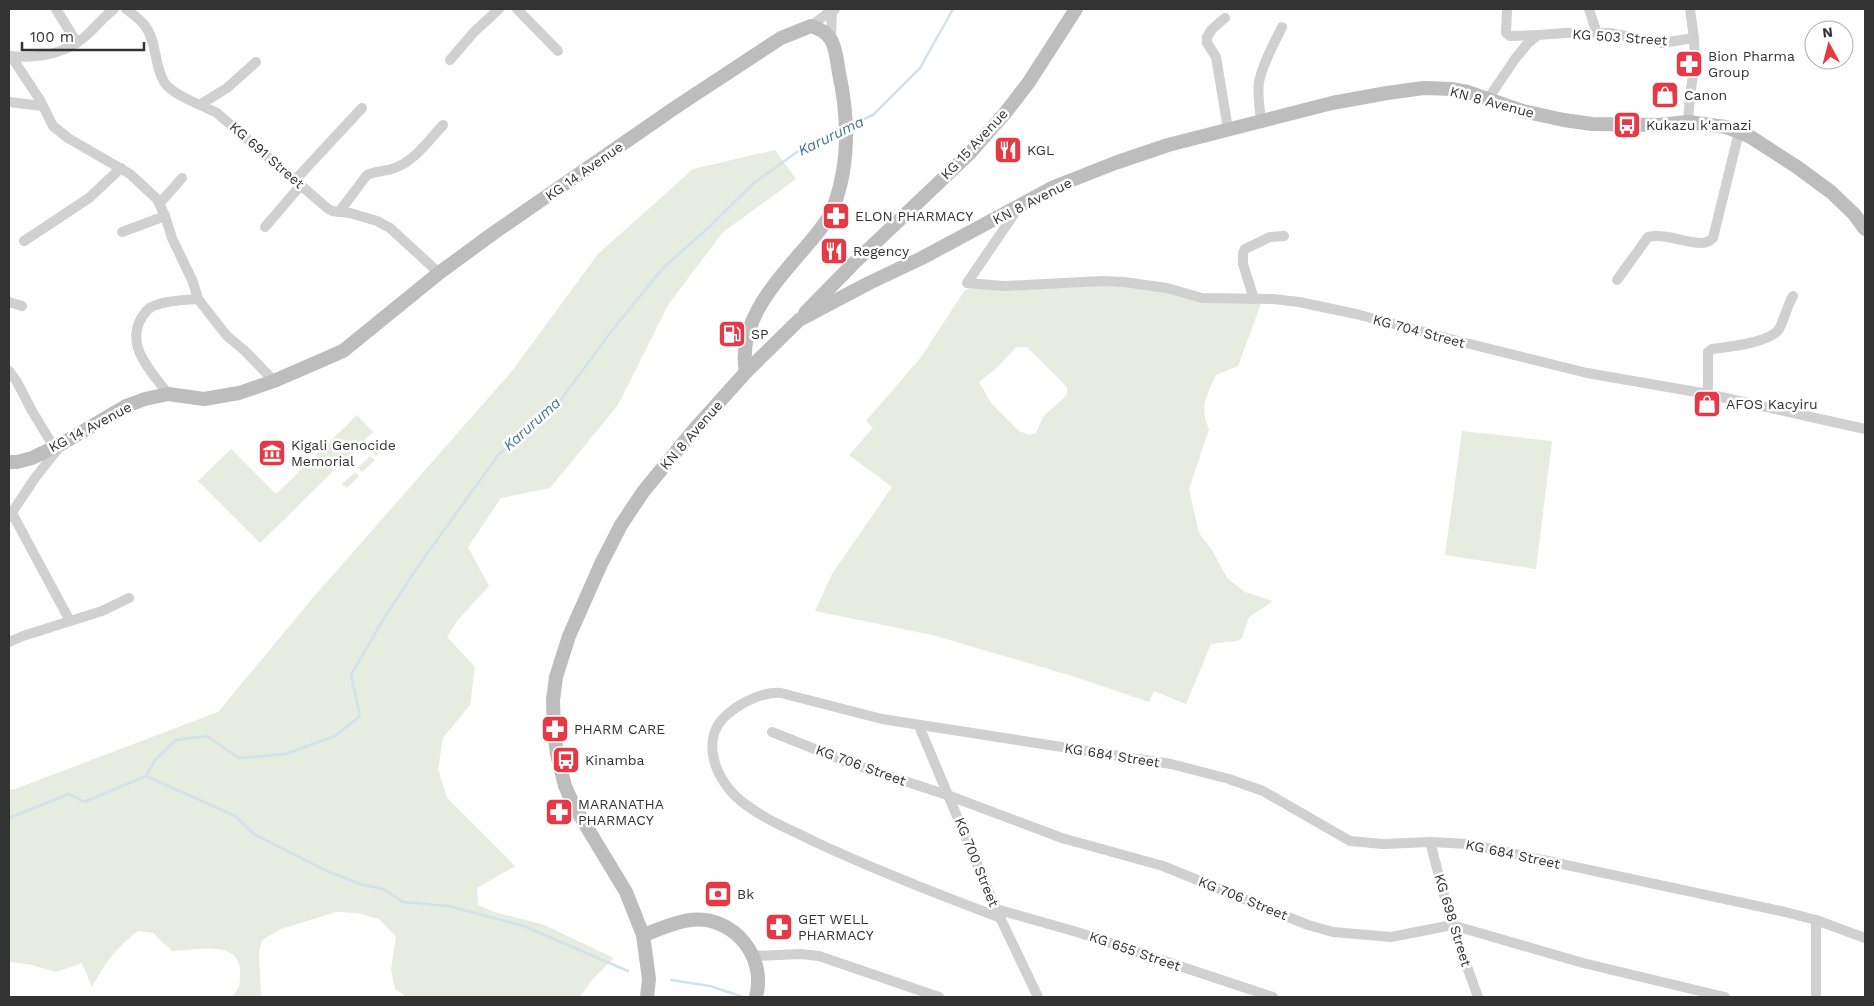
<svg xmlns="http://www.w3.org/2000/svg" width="1874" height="1006" font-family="'Work Sans',sans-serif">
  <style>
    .green { fill: #e6ecdf; fill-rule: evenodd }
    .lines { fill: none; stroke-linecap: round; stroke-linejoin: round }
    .stream { stroke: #cfe2ee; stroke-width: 2.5 }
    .minor { stroke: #d0d0d0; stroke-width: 10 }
    .tertiary { stroke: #d0d0d0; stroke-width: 12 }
    .secondary { stroke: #bdbdbd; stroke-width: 14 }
    .labels { text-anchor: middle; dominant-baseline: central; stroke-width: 5; stroke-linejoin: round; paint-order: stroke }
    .street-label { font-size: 14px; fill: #333; stroke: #fff }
    .poi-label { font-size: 14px; fill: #333; stroke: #fff; text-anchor: start }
    .water-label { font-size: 15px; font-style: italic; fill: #3f7597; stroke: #fff }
  </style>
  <rect width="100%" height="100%" fill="#fff"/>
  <g class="green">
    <path d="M 775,150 L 796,179 L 723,232 L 668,305 L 618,405 L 550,488 L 501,498 L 468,547 L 489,586 L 457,621 L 447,637 L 475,667 L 470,705 L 443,738 L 438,769 L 447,798 L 515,866 L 477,888 L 478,905 L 494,912 L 542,924 L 614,958 L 593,979 L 580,997 L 406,997 L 395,989 L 391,969 L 396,937 L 379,919 L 357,913 L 336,912 L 281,929 L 262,940 L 259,952 L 261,997 L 232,997 C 240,987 240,985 240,972 C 241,938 192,951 172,951 L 153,933 L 138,931 C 116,948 105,963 92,987 L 82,963 L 56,972 L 32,965 L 10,962 L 9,997 L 9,790 L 15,789 L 218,712 L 311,600 L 512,371 L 598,254 L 693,169 Z"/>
    <path d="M 1098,279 L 1262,301 L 1238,366 L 1216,375 C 1207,393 1199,409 1209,429 L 1189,489 L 1199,533 L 1212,550 L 1227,578 L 1245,592 L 1273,601 L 1249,617 L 1242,638 L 1236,641 L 1211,644 L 1186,704 L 1154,691 L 1149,702 L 1069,675 L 932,635 L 815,611 L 832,574 L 892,487 L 849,455 L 873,428 L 866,421 L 922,356 L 964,291 L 970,288 ZM 1016,347 L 1027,347 L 1067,387 L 1067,395 L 1043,417 L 1036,433 L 1029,435 L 1019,431 L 992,404 L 979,382 L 999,366 Z"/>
    <path d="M 357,415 L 373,432 L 260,543 L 198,481 L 231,449 L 276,494 Z"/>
    <path d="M 1462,431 L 1552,441 L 1536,569 L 1445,555 Z"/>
    <path d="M 385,440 L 389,444 L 376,456 L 372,451 Z"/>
    <path d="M 370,456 L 375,460 L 362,472 L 358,467 Z"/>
    <path d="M 355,472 L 359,476 L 347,488 L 342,484 Z"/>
  </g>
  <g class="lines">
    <g class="stream">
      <path d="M 851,125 L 873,115 L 920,68 L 953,9"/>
      <path d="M 146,776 L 155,760 L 176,740 L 207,736 L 239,758 L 286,754 L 335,736 L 360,716 L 351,675 L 384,618 L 421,562 L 499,454 L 557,405 L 610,333 L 662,269 L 709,227 L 754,183 L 808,144 L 842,129"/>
      <path d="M 9,818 L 69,794 L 84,802 L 146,776 L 235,816 L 254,834 L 329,872 L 360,884 L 383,889 L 403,902 L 448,906 L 524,926 L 628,971"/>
      <path d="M 671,980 L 710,986 L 743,997"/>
    </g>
    <g class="minor">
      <path d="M 56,9 L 77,43"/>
      <path d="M 126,9 C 133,14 141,20 146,27 C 157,43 154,65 164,82 C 172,95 204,106 217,113 L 327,208 L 332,211 L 350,213 L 377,221 L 390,228 L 439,273"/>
      <path d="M 517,9 L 558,51"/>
      <path d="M 1507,9 L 1506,33 L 1510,36 L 1538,35"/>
      <path d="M 1589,9 L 1597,34"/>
      <path d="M 1225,18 L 1212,29 L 1207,37 L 1207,43 L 1216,57 L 1228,129"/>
      <path d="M 811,26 L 832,10"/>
      <path d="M 831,38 L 832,10"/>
      <path d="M 9,56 C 38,59 67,54 89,33 C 97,25 105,16 114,9"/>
      <path d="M 11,56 L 40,100 L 53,126 L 68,138 L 130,174 L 157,199 L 165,216 L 172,238 L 193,282 L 198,299 L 227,336 L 245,351 L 274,381"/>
      <path d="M 450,60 L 474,32 L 499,9"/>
      <path d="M 1488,99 L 1515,59 L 1528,43 L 1538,35 L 1565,33 L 1610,33 L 1662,43 L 1694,38"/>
      <path d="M 9,102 L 43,106"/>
      <path d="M 201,104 L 227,88 L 256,62"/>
      <path d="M 1261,121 C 1260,108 1257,95 1259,82 C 1263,62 1274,44 1282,27"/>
      <path d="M 1688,122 L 1690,95 L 1695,62 L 1694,38 L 1690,9"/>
      <path d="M 296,179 L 362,108"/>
      <path d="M 160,203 L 182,178"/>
      <path d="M 1019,207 L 967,283 L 1004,286 L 1102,281 L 1124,282 L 1167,288 L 1202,298 L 1273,299 L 1299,302 L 1356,314 L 1458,341 L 1587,373 L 1708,394 L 1865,429"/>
      <path d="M 339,212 L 367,175 C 377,170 387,172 397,167 C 416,159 429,140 443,125"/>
      <path d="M 265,227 L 301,185"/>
      <path d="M 122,232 L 165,216"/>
      <path d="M 24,241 L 89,198 L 121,168"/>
      <path d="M 1617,280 L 1648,237 C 1667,233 1684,243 1702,243 C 1707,243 1710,241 1713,238 L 1739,132"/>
      <path d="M 1254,299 L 1243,264 L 1243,253 L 1245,249 L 1270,237 L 1284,236"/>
      <path d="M 9,302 L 22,306"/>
      <path d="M 9,371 L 17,382 L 32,411 L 54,447"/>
      <path d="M 168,394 C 152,372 124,346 142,317 C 146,311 149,307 156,305 C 169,300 185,300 198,299"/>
      <path d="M 1708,394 L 1708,352 L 1712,349 C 1728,347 1770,343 1779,329 C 1784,320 1787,306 1793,296"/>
      <path d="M 12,513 L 70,621"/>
      <path d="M 9,517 L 35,478 L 61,445"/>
      <path d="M 9,642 L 23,636 L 102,611 L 129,598"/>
      <path d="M 919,726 L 996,909 L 1038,997"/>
      <path d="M 772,732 L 847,762 L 950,796 L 1062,838 L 1163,866 L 1308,925 L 1333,932 L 1391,937 L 1452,925 L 1583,963 L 1725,997"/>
      <path d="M 1430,842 L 1452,925 L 1478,997"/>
      <path d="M 996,909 L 1077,932 L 1273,997"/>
      <path d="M 1001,918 C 937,894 872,869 811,840 C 787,828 762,818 741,801 C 715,780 698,737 729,713 C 742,702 765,691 781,693 L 882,719 L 1171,764 L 1229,779 L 1263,791 L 1350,841 L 1383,844 L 1430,842 L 1469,844 L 1785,912 L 1816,920 L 1865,938"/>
      <path d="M 1816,920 L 1816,997"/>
      <path d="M 754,956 L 800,954 L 819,956 L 939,997"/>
    </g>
    <path class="tertiary" d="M 832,10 L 834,9"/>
    <g class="secondary">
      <path d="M 805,313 L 853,264 L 970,153 L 1006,112 L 1029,82 L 1076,9"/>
      <path d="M 9,462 L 17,462 L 32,458 L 63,443 L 126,406 L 145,399 L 168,394 L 204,399 L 239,393 L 274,381 L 343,351 L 439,273 L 495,232 L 679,105 L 781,38 L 811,26 C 836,33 835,50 839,73 C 849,119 850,166 832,211 C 825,226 813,238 803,250 C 773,285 737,324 746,372"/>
      <path d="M 643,935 C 658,930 674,922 690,920 C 734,915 767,957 756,997"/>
      <path d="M 647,997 L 649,979 L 643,935 L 626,892 L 574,806 L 565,786 L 557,754 L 554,732 L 553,700 L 556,677 L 569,636 L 601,564 L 621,525 L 643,492 L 693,431 L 746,372 L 799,320 L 869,283 L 922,258 L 1054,187 L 1115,163 L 1168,145 L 1332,103 L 1387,93 L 1424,88 L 1451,89 L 1468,92 L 1523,111 L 1564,120 L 1592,124 L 1658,125 L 1688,122 L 1726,127 L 1749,136 L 1797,167 L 1831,192 L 1854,214 L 1865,229"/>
    </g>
  </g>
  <defs>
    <g id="pharmacy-square" transform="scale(1.4375)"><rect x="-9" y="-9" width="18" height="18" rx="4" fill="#e63946" stroke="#fff"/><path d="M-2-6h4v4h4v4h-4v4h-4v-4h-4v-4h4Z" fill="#fff"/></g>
    <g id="shop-square" transform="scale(1.4375)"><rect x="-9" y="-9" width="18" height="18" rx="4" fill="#e63946" stroke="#fff"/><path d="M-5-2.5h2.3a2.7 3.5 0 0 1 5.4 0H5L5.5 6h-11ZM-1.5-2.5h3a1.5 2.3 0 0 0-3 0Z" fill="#fff"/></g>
    <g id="bus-square" transform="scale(1.4375)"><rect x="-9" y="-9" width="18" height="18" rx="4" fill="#e63946" stroke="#fff"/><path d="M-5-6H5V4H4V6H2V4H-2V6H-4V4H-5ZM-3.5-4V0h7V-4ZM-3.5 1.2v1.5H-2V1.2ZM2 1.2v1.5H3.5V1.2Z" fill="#fff"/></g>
    <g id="restaurant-square" transform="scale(1.4375)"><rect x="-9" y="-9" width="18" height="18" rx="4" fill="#e63946" stroke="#fff"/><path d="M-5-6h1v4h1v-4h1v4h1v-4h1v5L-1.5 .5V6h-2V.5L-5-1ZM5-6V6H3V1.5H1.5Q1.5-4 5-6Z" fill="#fff"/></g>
    <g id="fuel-square" transform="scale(1.4375)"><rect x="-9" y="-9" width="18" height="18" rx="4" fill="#e63946" stroke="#fff"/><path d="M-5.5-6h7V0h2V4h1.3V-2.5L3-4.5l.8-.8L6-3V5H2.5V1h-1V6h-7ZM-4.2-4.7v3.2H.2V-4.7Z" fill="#fff"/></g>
    <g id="museum-square" transform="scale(1.4375)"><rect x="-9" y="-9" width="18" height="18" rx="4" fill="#e63946" stroke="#fff"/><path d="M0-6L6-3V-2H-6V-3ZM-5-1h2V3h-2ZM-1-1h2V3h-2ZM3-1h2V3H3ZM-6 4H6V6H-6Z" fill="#fff"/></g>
    <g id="bank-square" transform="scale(1.4375)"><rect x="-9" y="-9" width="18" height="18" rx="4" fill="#e63946" stroke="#fff"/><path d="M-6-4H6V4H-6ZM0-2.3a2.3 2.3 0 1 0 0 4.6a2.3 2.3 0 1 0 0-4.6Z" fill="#fff"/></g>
  </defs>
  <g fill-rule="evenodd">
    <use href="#pharmacy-square" x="1689" y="64"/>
    <use href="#shop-square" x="1665" y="95"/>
    <use href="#bus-square" x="1627" y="125"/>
    <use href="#restaurant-square" x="1008" y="150"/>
    <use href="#pharmacy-square" x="836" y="216"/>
    <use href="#restaurant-square" x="834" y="251"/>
    <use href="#fuel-square" x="732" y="334"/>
    <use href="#shop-square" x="1707" y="404"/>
    <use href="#museum-square" x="272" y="453"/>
    <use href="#pharmacy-square" x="555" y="729"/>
    <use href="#bus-square" x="566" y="760"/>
    <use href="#pharmacy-square" x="559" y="812"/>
    <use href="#bank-square" x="718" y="894"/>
    <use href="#pharmacy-square" x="779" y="927"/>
  </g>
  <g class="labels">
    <g class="street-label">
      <text transform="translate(1620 37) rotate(4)">KG 503 Street</text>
      <text transform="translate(1492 102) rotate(15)">KN 8 Avenue</text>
      <text transform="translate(974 144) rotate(-47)">KG 15 Avenue</text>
      <text transform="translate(267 155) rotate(41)">KG 691 Street</text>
      <text transform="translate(584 171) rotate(-35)">KG 14 Avenue</text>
      <text transform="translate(1032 201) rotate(-27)">KN 8 Avenue</text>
      <text transform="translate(1419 331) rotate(15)">KG 704 Street</text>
      <text transform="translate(90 427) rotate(-28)">KG 14 Avenue</text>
      <text transform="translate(691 435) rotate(-49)">KN 8 Avenue</text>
      <text transform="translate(1112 755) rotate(9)">KG 684 Street</text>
      <text transform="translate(861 765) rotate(20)">KG 706 Street</text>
      <text transform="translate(1513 854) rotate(12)">KG 684 Street</text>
      <text transform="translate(977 862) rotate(68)">KG 700 Street</text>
      <text transform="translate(1243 898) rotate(22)">KG 706 Street</text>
      <text transform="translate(1453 920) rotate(73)">KG 698 Street</text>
      <text transform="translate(1135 951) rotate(19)">KG 655 Street</text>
    </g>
    <g class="poi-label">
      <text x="1708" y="56">Bion Pharma<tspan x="1708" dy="16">Group</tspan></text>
      <text x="1684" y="95">Canon</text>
      <text x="1646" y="125">Kukazu k'amazi</text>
      <text x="1027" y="150">KGL</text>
      <text x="855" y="216">ELON PHARMACY</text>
      <text x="853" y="251">Regency</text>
      <text x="751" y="334">SP</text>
      <text x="1726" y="404">AFOS Kacyiru</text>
      <text x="291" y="445">Kigali Genocide<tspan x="291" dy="16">Memorial</tspan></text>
      <text x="574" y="729">PHARM CARE</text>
      <text x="585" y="760">Kinamba</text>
      <text x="578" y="804">MARANATHA<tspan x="578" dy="16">PHARMACY</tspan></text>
      <text x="737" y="894">Bk</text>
      <text x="798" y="919">GET WELL<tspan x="798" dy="16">PHARMACY</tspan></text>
    </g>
    <g class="water-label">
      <text transform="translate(831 136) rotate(-26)">Karuruma</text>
      <text transform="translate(532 424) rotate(-42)">Karuruma</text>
    </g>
  </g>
  <rect width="1874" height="1006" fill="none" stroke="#333333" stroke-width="20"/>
  <g transform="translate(1829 45) rotate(353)"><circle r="24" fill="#ffffff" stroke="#adadad"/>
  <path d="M0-4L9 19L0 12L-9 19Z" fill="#e63946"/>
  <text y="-8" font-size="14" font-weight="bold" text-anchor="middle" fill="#333333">N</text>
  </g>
  <path d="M22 42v8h122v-8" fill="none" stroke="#333333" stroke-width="2.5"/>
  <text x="30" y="42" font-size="15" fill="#333333" stroke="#ffffff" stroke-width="4" paint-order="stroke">100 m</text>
</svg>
